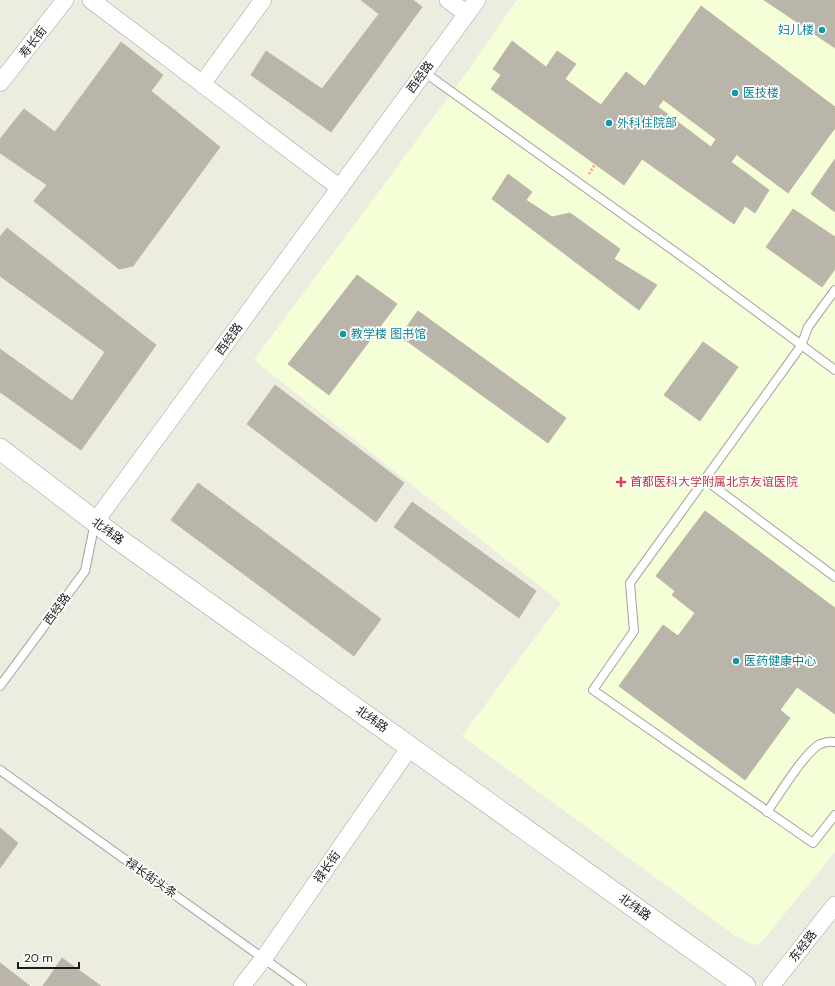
<svg xmlns="http://www.w3.org/2000/svg" width="835" height="986" font-family="'DM Sans','Noto Sans SC',sans-serif">
  <style>
    .education { fill: #f4ffd7 }
    .building { fill: #bab5aa; stroke: #bfb7a3 }
    .lines { fill: none; stroke-linecap: round; stroke-linejoin: round }
    .service-casing { stroke: #a2a2a2; stroke-width: 10 }
    .minor-casing { stroke: #a2a2a2; stroke-width: 18 }
    .tertiary-casing { stroke: #a2a2a2; stroke-width: 22 }
    .path { stroke: #fc9c63; stroke-width: 2.5; stroke-dasharray: 2 2; stroke-linecap: butt }
    .service { stroke: #fff; stroke-width: 8 }
    .minor { stroke: #fff; stroke-width: 17 }
    .tertiary { stroke: #fff; stroke-width: 21 }
    .culture-dot { fill: #0f9aa8; stroke: #fff; stroke-width: 1.5 }
    .health-dot { fill: #e0444e; stroke: #fff; stroke-width: 1.5 }
    .labels { text-anchor: middle; dominant-baseline: central; stroke-width: 3.5; stroke-linejoin: round; paint-order: stroke }
    .culture-label { font-size: 12px; fill: #0d838f; stroke: #fff; text-anchor: start }
    .street-label { font-size: 12px; fill: #1b1b1b; stroke: #fff }
    .health-label { font-size: 12px; fill: #be3a42; stroke: #fff; text-anchor: start }
  </style>
  <rect width="100%" height="100%" fill="#edece0"/>
  <path class="education" d="M 517,0 L 835,0 L 835,852 L 765,938 L 759,944 L 753,945 L 734,935 L 462,736 L 561,603 L 254,360 L 459,83 Z"/>
  <g class="building">
    <path d="M 361,0 L 413,0 L 422,7 L 331,132 L 251,75 L 266,51 L 322,89 L 379,14 Z"/>
    <path d="M 764,0 L 835,0 L 835,48 L 782,12 Z"/>
    <path d="M 701,6 L 835,107 L 835,128 L 788,193 L 645,86 Z"/>
    <path d="M 512,41 L 546,67 L 557,51 L 576,64 L 565,79 L 601,105 L 626,72 L 663,100 L 658,107 L 711,147 L 716,139 L 737,154 L 731,162 L 769,190 L 755,213 L 745,206 L 734,224 L 642,159 L 624,185 L 491,89 L 501,75 L 493,69 Z"/>
    <path d="M 121,42 L 163,75 L 151,91 L 220,147 L 133,266 L 119,269 L 34,201 L 47,185 L 0,153 L 0,139 L 24,109 L 55,132 Z"/>
    <path d="M 835,159 L 835,212 L 811,194 Z"/>
    <path d="M 508,174 L 532,192 L 526,200 L 552,217 L 570,213 L 620,249 L 614,259 L 657,285 L 639,310 L 492,199 Z"/>
    <path d="M 793,209 L 835,237 L 835,269 L 822,287 L 766,247 Z"/>
    <path d="M 7,228 L 156,345 L 81,450 L 0,392 L 0,349 L 72,401 L 105,352 L 0,276 L 0,237 Z"/>
    <path d="M 357,275 L 397,304 L 329,395 L 288,364 Z"/>
    <path d="M 418,311 L 566,418 L 548,443 L 400,336 Z"/>
    <path d="M 703,342 L 738,367 L 700,421 L 664,395 Z"/>
    <path d="M 275,385 L 404,483 L 376,522 L 247,424 Z"/>
    <path d="M 198,483 L 381,619 L 354,656 L 171,520 Z"/>
    <path d="M 412,502 L 536,591 L 519,618 L 394,527 Z"/>
    <path d="M 705,511 L 835,608 L 835,714 L 797,687 L 780,710 L 790,718 L 745,780 L 619,686 L 663,625 L 678,636 L 695,613 L 672,595 L 675,591 L 656,576 Z"/>
    <path d="M 0,828 L 18,843 L 0,868 Z"/>
    <path d="M 62,958 L 101,986 L 43,986 Z"/>
    <path d="M 0,963 L 30,986 L 0,986 Z"/>
  </g>
  <g class="lines">
    <g class="service-casing">
      <g id="service">
        <path d="M 424,72 L 695,266 L 835,370"/>
        <path d="M 835,290 L 808,327 L 801,346 L 630,583 L 634,631 L 593,690 L 813,843 L 835,815"/>
        <path d="M 704,479 L 835,577"/>
        <path d="M 0,686 L 85,571 L 95,522"/>
        <path d="M 0,770 L 302,986"/>
        <path d="M 767,812 C 779,795 804,753 820,744 C 825,742 829,741 835,742"/>
      </g>
    </g>
    <g class="minor-casing">
      <g id="minor">
        <path d="M 91,0 L 340,188"/>
        <path d="M 448,0 L 467,14"/>
        <path d="M 0,83 L 65,0"/>
        <path d="M 202,84 L 263,0"/>
        <path d="M 95,522 L 477,0"/>
        <path d="M 242,986 L 264,958 L 410,747"/>
        <path d="M 771,986 L 835,905"/>
      </g>
    </g>
    <g class="tertiary-casing">
      <path id="tertiary" d="M 0,449 L 118,539 L 745,986"/>
    </g>
    <path class="path" d="M 589,174 L 595,164"/>
    <use href="#service" class="service"/>
    <use href="#minor" class="minor"/>
    <use href="#tertiary" class="tertiary"/>
  </g>
  <g class="culture-dot">
    <circle cx="822" cy="30" r="4"/>
    <circle cx="735" cy="93" r="4"/>
    <circle cx="609" cy="123" r="4"/>
    <circle cx="343" cy="334" r="4"/>
    <circle cx="736" cy="661" r="4"/>
  </g>
  <path class="health-dot" d="M619 476h4v4h4v4h-4v4h-4v-4h-4v-4h4z"/>
  <g class="labels">
    <g class="culture-label">
      <text x="814" y="30" text-anchor="end">妇儿楼</text>
      <text x="743" y="93">医技楼</text>
      <text x="617" y="123">外科住院部</text>
      <text x="351" y="334">教学楼 图书馆</text>
      <text x="744" y="661">医药健康中心</text>
    </g>
    <g class="street-label">
      <text transform="translate(33 42) rotate(-52)">寿长街</text>
      <text transform="translate(420 77) rotate(-54)">西经路</text>
      <text transform="translate(229 339) rotate(-54)">西经路</text>
      <text transform="translate(108 531) rotate(36)">北纬路</text>
      <text transform="translate(57 609) rotate(-54)">西经路</text>
      <text transform="translate(372 719) rotate(35)">北纬路</text>
      <text transform="translate(327 867) rotate(-55)">禄长街</text>
      <text transform="translate(151 878) rotate(35)">禄长街头条</text>
      <text transform="translate(635 907) rotate(36)">北纬路</text>
      <text transform="translate(803 946) rotate(-52)">东经路</text>
    </g>
    <g class="health-label">
      <text x="630" y="482">首都医科大学附属北京友谊医院</text>
    </g>
  </g>
  <path d="M18 962v6h61v-6" fill="none" stroke="#1b1b1b" stroke-width="2"/>
  <text x="24" y="962" font-size="12" fill="#1b1b1b" stroke="#ffffff" stroke-width="3" paint-order="stroke">20 m</text>
</svg>
